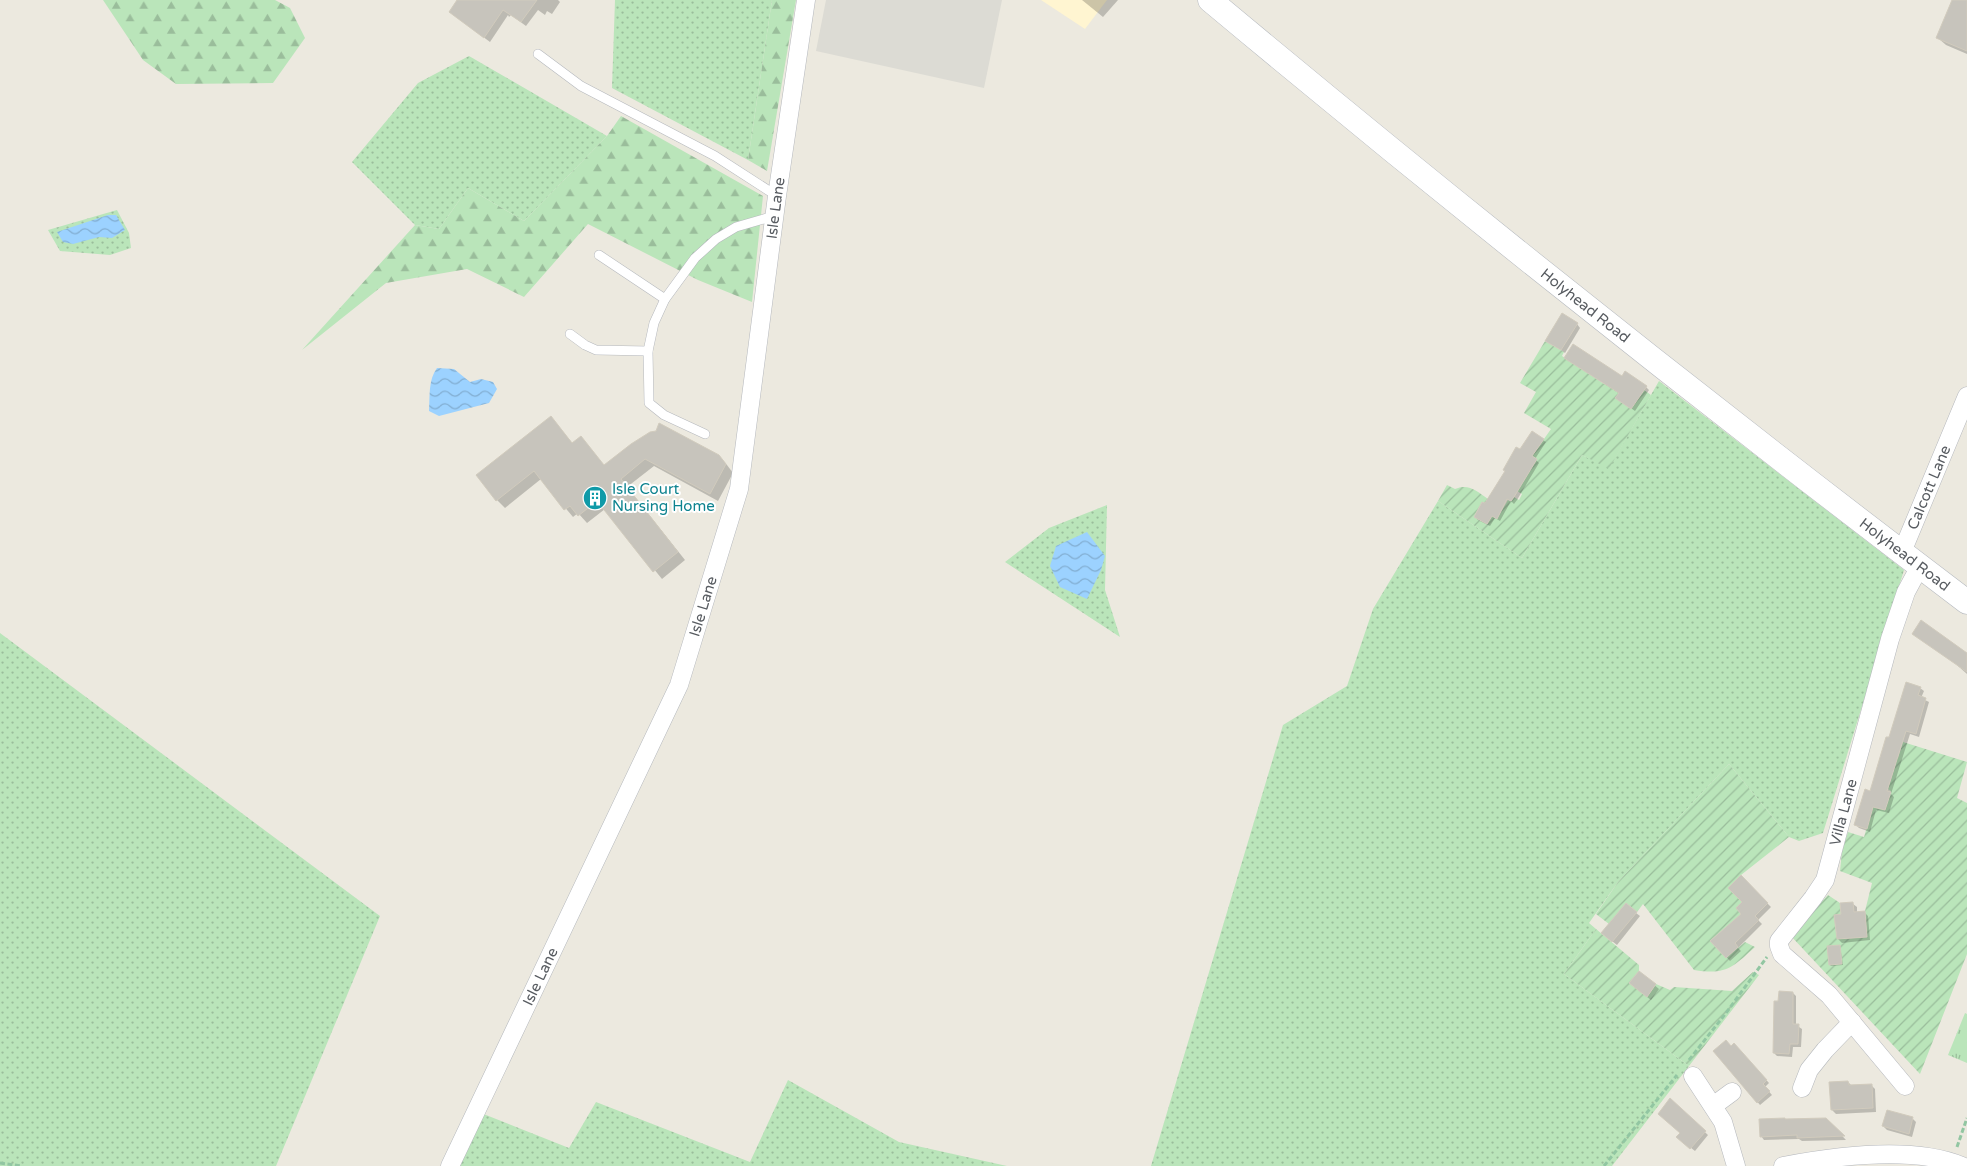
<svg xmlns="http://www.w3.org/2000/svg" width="1967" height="1166" font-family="'Varela Round',sans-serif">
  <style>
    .commercial { fill: #fff5d1 }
    .industrial { fill: #dcdbd4 }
    .grass { fill: url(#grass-dots) }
    .forest { fill: url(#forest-firs) }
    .park { fill: url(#park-tufts) }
    .garden { fill: url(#garden-furrows) }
    .water { fill: url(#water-waves) }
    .shadow { fill: #0003 }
    .building { fill: #c7c4bc; stroke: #d1cbbd }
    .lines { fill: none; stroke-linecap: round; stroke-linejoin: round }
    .service-casing { stroke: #b5b8bd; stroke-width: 10 }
    .minor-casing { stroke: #b5b8bd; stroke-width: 19 }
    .secondary-casing { stroke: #b5b9bf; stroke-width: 25 }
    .path { stroke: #92c6a2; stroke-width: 3; stroke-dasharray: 5 2.5; stroke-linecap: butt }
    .service { stroke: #fff; stroke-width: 9 }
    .minor { stroke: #fff; stroke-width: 18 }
    .secondary { stroke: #fff; stroke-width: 24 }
    .labels { text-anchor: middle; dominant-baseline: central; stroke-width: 4; stroke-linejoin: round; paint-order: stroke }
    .street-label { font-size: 15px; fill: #585c61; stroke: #fff }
    .culture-label { font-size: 15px; fill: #0d838f; stroke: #fff; text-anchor: start }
  </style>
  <defs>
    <pattern id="grass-dots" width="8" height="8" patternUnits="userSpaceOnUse" patternTransform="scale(1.25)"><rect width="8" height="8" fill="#bae5ba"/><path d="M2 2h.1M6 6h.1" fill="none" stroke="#9abd9b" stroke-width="1.8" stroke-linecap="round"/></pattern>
    <pattern id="forest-firs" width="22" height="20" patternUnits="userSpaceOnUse" patternTransform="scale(1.25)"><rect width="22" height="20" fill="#bae5ba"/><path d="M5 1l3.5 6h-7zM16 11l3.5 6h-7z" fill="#9abd9b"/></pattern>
    <pattern id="park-tufts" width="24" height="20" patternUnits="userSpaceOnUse" patternTransform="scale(1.25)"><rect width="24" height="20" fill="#bae5ba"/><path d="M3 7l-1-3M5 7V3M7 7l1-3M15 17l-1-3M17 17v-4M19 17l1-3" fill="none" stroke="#9abd9b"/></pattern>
    <pattern id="garden-furrows" width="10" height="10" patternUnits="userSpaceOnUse" patternTransform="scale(1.25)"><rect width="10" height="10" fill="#bae5ba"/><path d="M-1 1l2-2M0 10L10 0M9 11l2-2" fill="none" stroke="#9abd9b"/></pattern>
    <pattern id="water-waves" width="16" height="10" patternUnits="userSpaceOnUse" patternTransform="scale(1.25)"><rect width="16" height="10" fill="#9cd2ff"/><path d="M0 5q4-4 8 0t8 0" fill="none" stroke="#82aed2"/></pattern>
  </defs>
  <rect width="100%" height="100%" fill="#ece9df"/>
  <path class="commercial" d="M 1041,0 L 1107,0 L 1085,29 Z"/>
  <path class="industrial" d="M 826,0 L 1002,0 L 984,88 L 816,51 Z"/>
  <g class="grass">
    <path d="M 615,0 L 772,0 L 748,160 L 612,88 Z"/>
    <path d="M 469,56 L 607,136 L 524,221 L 468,188 L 439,229 L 415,225 L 352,162 L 418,83 Z"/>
    <path d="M 117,210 L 129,233 L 131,248 L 110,255 L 60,251 L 48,230 Z"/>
    <path d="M 1659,381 L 1904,570 L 1823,833 L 1799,841 L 1789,837 L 1729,764 L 1618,882 L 1589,923 L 1596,929 L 1564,974 L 1689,1066 L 1612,1166 L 1151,1166 L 1283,725 L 1347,686 L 1373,609 L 1438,501 L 1522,558 L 1582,455 L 1609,468 Z"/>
    <path d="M 1107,505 L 1105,590 L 1120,637 L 1005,562 L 1049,528 Z"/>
    <path d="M 0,633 L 380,916 L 276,1166 L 0,1166 Z"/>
    <path d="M 788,1080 L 899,1142 L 1007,1166 L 458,1166 L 481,1113 L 569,1148 L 596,1102 L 750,1162 Z"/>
  </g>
  <g class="forest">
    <path d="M 103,0 L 275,0 L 290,8 L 305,38 L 273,83 L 176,84 L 143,60 Z"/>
    <path d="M 772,0 L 796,0 L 767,171 L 748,160 Z"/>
    <path d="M 621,116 L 763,196 L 752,302 L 698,280 L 588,224 L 524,297 L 467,269 L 386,283 L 302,350 L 415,225 L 439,229 L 468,188 L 524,221 L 607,136 Z"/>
  </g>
  <path class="park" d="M 1965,1013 L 1967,1014 L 1967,1063 L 1948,1055 Z"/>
  <g class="garden">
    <path d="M 1545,341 L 1564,352 L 1562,356 L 1604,384 L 1625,383 L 1616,398 L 1644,390 L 1651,395 L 1609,469 L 1582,455 L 1522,558 L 1438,501 L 1447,485 L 1455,489 C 1468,483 1477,491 1488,499 L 1486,504 L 1482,502 L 1474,517 L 1487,524 L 1492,516 L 1497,519 L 1508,500 L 1511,501 L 1514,497 L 1519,500 L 1522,494 L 1517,491 L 1537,459 L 1532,456 L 1551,429 L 1524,413 L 1536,392 L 1520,383 Z"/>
    <path d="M 1903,742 L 1967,762 L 1957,798 L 1967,803 L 1967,954 L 1920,1074 L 1790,935 L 1828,895 L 1840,903 L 1841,914 L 1835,915 L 1836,933 L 1842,932 L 1843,939 L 1867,937 L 1865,911 L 1872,883 L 1840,871 L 1842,851 L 1848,832 L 1864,837 L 1873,807 L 1885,810 L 1891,791 L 1888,789 L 1896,763 L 1891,756 L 1898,758 Z"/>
    <path d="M 1729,764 L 1789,837 L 1741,875 L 1728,888 L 1742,902 L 1736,908 L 1742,915 L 1728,935 L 1723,930 L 1710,941 L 1726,958 L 1745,942 L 1755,947 C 1732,968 1726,975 1694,970 L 1643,904 L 1637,912 L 1626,903 L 1609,924 L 1596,914 L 1618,882 Z"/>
    <path d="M 1596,929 L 1639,965 L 1639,971 L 1629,983 L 1647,997 L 1656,984 L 1670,990 L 1674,987 L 1732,991 L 1753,972 L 1759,975 L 1689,1066 L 1564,974 Z"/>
  </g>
  <g class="water">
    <path d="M 108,215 L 116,215 L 125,230 L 112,238 L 99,237 L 73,244 L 63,242 L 57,232 Z"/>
    <path d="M 437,368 L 454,369 L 470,382 L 481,379 L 493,382 L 497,389 L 489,403 L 439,416 L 429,411 C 430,397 428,380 437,368 Z"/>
    <path d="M 1087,532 L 1105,556 L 1101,570 L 1087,599 L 1060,587 L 1050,566 L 1056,546 Z"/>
  </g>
  <g class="shadow">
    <path d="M 459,0 L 558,0 L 560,2 L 552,14 L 547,11 L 545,15 L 538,10 L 526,26 L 511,15 L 509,17 L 508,15 L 490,42 L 450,12 Z"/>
    <path d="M 1082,0 L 1118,0 L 1103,17 Z"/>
    <path d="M 1953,0 L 1967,0 L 1967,54 L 1946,45 L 1938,38 Z"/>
    <path d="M 1577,324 L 1580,328 L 1565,353 L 1547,340 Z"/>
    <path d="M 1569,361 L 1622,377 L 1646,387 L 1649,390 L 1635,411 L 1621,401 L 1620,394 Z"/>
    <path d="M 558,426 L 573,444 L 581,438 L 604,466 L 631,445 L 719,456 L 727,465 L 733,473 L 718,501 L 654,466 L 627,487 L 685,560 L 662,579 L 605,509 L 587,523 L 578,513 L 573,517 L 541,479 L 505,508 L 497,500 L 478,475 Z"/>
    <path d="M 1543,440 L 1546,442 L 1535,459 L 1539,463 L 1517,500 L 1514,504 L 1511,501 L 1500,521 L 1495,518 L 1490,526 L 1478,520 L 1475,517 L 1521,451 Z"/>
    <path d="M 1967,654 L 1967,674 L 1958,666 Z"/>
    <path d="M 1920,688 L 1924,691 L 1921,698 L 1929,702 L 1919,737 L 1910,734 L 1891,794 L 1894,797 L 1889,813 L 1876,810 L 1870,832 L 1859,828 L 1856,825 L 1870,793 L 1890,739 Z"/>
    <path d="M 1741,877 L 1771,907 L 1758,920 L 1762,924 L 1738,948 L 1741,951 L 1730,961 L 1712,941 L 1743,914 Z"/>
    <path d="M 1853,904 L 1857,907 L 1857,913 L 1865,913 L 1868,916 L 1870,940 L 1842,943 L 1838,939 L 1842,915 Z"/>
    <path d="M 1636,913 L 1640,916 L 1617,945 L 1607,937 Z"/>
    <path d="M 1840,946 L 1843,965 L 1831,966 L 1830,965 Z"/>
    <path d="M 1639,972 L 1659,989 L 1651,1000 L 1634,987 Z"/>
    <path d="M 1793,993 L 1796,996 L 1796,1025 L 1802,1029 L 1801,1047 L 1793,1047 L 1792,1057 L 1777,1056 L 1774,1053 L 1780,1002 Z"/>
    <path d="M 1734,1045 L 1769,1083 L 1765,1087 L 1772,1095 L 1760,1105 L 1715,1051 L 1731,1047 Z"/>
    <path d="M 1848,1082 L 1852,1086 L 1871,1085 L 1875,1089 L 1876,1112 L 1836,1114 L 1832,1110 Z"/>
    <path d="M 1670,1100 L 1708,1135 L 1695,1151 L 1682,1141 L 1682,1133 Z"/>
    <path d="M 1887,1111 L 1913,1119 L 1916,1122 L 1912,1137 L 1887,1130 L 1883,1126 Z"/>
    <path d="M 1826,1119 L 1846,1140 L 1802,1141 L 1799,1139 L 1764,1140 L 1761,1136 L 1786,1121 Z"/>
  </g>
  <g class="building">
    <path d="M 457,0 L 537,0 L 521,22 L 503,10 L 484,38 L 449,12 Z"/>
    <path d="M 1952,0 L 1967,0 L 1967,51 L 1936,38 Z"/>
    <path d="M 1562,313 L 1578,323 L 1561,350 L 1545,341 Z"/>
    <path d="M 1573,344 L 1622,376 L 1625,371 L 1647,386 L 1631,409 L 1615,398 L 1619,393 L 1564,358 Z"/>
    <path d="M 551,416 L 572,443 L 581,436 L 604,465 L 631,444 L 650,432 L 656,431 L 659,423 L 719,455 L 726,464 L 710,494 L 645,459 L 621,479 L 678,552 L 653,572 L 597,501 L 578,516 L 570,506 L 564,510 L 534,471 L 496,501 L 476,475 Z"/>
    <path d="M 1532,431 L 1544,439 L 1532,456 L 1537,459 L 1514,497 L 1511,501 L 1507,499 L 1497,519 L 1492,516 L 1487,524 L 1474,517 L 1482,502 L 1485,503 L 1505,471 L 1503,470 L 1516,447 L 1520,449 Z"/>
    <path d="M 1921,620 L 1967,653 L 1967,672 L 1912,634 Z"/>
    <path d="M 1906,682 L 1921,687 L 1918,695 L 1926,698 L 1916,734 L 1906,731 L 1887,791 L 1891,792 L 1885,810 L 1873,807 L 1867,829 L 1854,825 L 1865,789 L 1870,791 L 1886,737 L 1889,737 Z"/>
    <path d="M 1741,875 L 1768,903 L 1755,916 L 1759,920 L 1735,943 L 1738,947 L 1726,958 L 1710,941 L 1741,914 L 1736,908 L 1742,902 L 1728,888 Z"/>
    <path d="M 1853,902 L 1854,912 L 1865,911 L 1867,937 L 1837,939 L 1834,915 L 1841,914 L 1840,903 Z"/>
    <path d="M 1626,903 L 1637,912 L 1612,942 L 1601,933 Z"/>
    <path d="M 1840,945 L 1842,964 L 1829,965 L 1827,946 Z"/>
    <path d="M 1639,971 L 1656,984 L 1647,997 L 1629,983 Z"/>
    <path d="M 1779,991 L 1793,992 L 1793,1024 L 1799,1024 L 1798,1044 L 1790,1044 L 1789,1054 L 1773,1053 L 1774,1001 L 1778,1001 Z"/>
    <path d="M 1726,1040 L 1731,1046 L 1734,1043 L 1767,1080 L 1763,1084 L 1770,1091 L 1757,1103 L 1713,1051 Z"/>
    <path d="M 1848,1081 L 1849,1085 L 1872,1084 L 1873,1108 L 1831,1110 L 1829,1082 Z"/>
    <path d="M 1670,1098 L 1706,1131 L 1690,1149 L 1676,1137 L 1680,1133 L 1658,1114 Z"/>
    <path d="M 1887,1110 L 1913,1117 L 1909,1134 L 1882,1126 Z"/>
    <path d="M 1785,1118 L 1785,1119 L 1826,1118 L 1845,1136 L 1797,1138 L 1797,1135 L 1760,1137 L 1759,1119 Z"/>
  </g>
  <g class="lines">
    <g class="service-casing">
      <g id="service">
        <path d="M 538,54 L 581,86 L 715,156 L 777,196"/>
        <path d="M 599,255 L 665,299"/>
        <path d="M 570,334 L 585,345 L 596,350 L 648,351"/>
        <path d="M 705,434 L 664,415 L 649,403 L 648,351 L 654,323 L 665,299 L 695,258 L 716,239 L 736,227 L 774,216"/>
      </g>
    </g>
    <g class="minor-casing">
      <g id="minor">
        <path id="s1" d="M 1902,552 L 1967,396"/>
        <path d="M 1693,1076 L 1723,1122 L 1736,1166"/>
        <path id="s2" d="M 1905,1086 L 1829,995 L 1782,954 L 1779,946 L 1779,941 L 1813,898 L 1825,880 L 1890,639 L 1906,592 L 1920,566"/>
        <path d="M 1802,1088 L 1809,1070 L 1825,1050 L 1852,1022"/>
        <path d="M 1713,1106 L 1732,1092"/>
        <path id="s3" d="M 450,1166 L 679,685 L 739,489 L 777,196 L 806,0"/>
        <path d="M 1783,1166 C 1835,1156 1912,1145 1962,1166"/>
      </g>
    </g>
    <g class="secondary-casing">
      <g id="secondary">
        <path id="s4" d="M 1210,0 C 1458,207 1710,407 1967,602"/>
      </g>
    </g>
    <g class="path">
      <path d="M 1689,1060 L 1726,1013 L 1767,957"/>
      <path d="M 1957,1147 L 1967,1118"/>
      <path d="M 0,1163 L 22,1166"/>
      <path d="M 1604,1166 L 1677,1075"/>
    </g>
    <use href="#service" class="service"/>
    <use href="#minor" class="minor"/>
    <use href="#secondary" class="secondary"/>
  </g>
  <defs>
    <g id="building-disc" transform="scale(1.25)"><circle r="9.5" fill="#0f9aa8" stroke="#fff"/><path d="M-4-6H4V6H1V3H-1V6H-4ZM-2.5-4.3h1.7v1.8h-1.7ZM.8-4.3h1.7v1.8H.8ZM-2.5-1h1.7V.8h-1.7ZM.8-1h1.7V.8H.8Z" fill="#fff"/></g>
  </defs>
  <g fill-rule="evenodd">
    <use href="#building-disc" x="595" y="498"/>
  </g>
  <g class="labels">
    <g class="street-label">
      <text stroke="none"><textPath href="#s3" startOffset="1021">Isle Lane</textPath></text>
      <text stroke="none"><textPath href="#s4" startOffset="484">Holyhead Road</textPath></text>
      <text stroke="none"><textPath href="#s1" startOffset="70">Calcott Lane</textPath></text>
      <text stroke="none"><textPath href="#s4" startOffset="889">Holyhead Road</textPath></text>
      <text stroke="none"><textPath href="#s3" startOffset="615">Isle Lane</textPath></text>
      <text stroke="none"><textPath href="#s2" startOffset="341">Villa Lane</textPath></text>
      <text stroke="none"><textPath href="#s3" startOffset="210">Isle Lane</textPath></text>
    </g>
    <g class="culture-label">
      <text x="612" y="489">Isle Court<tspan x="612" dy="17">Nursing Home</tspan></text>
    </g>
  </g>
</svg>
